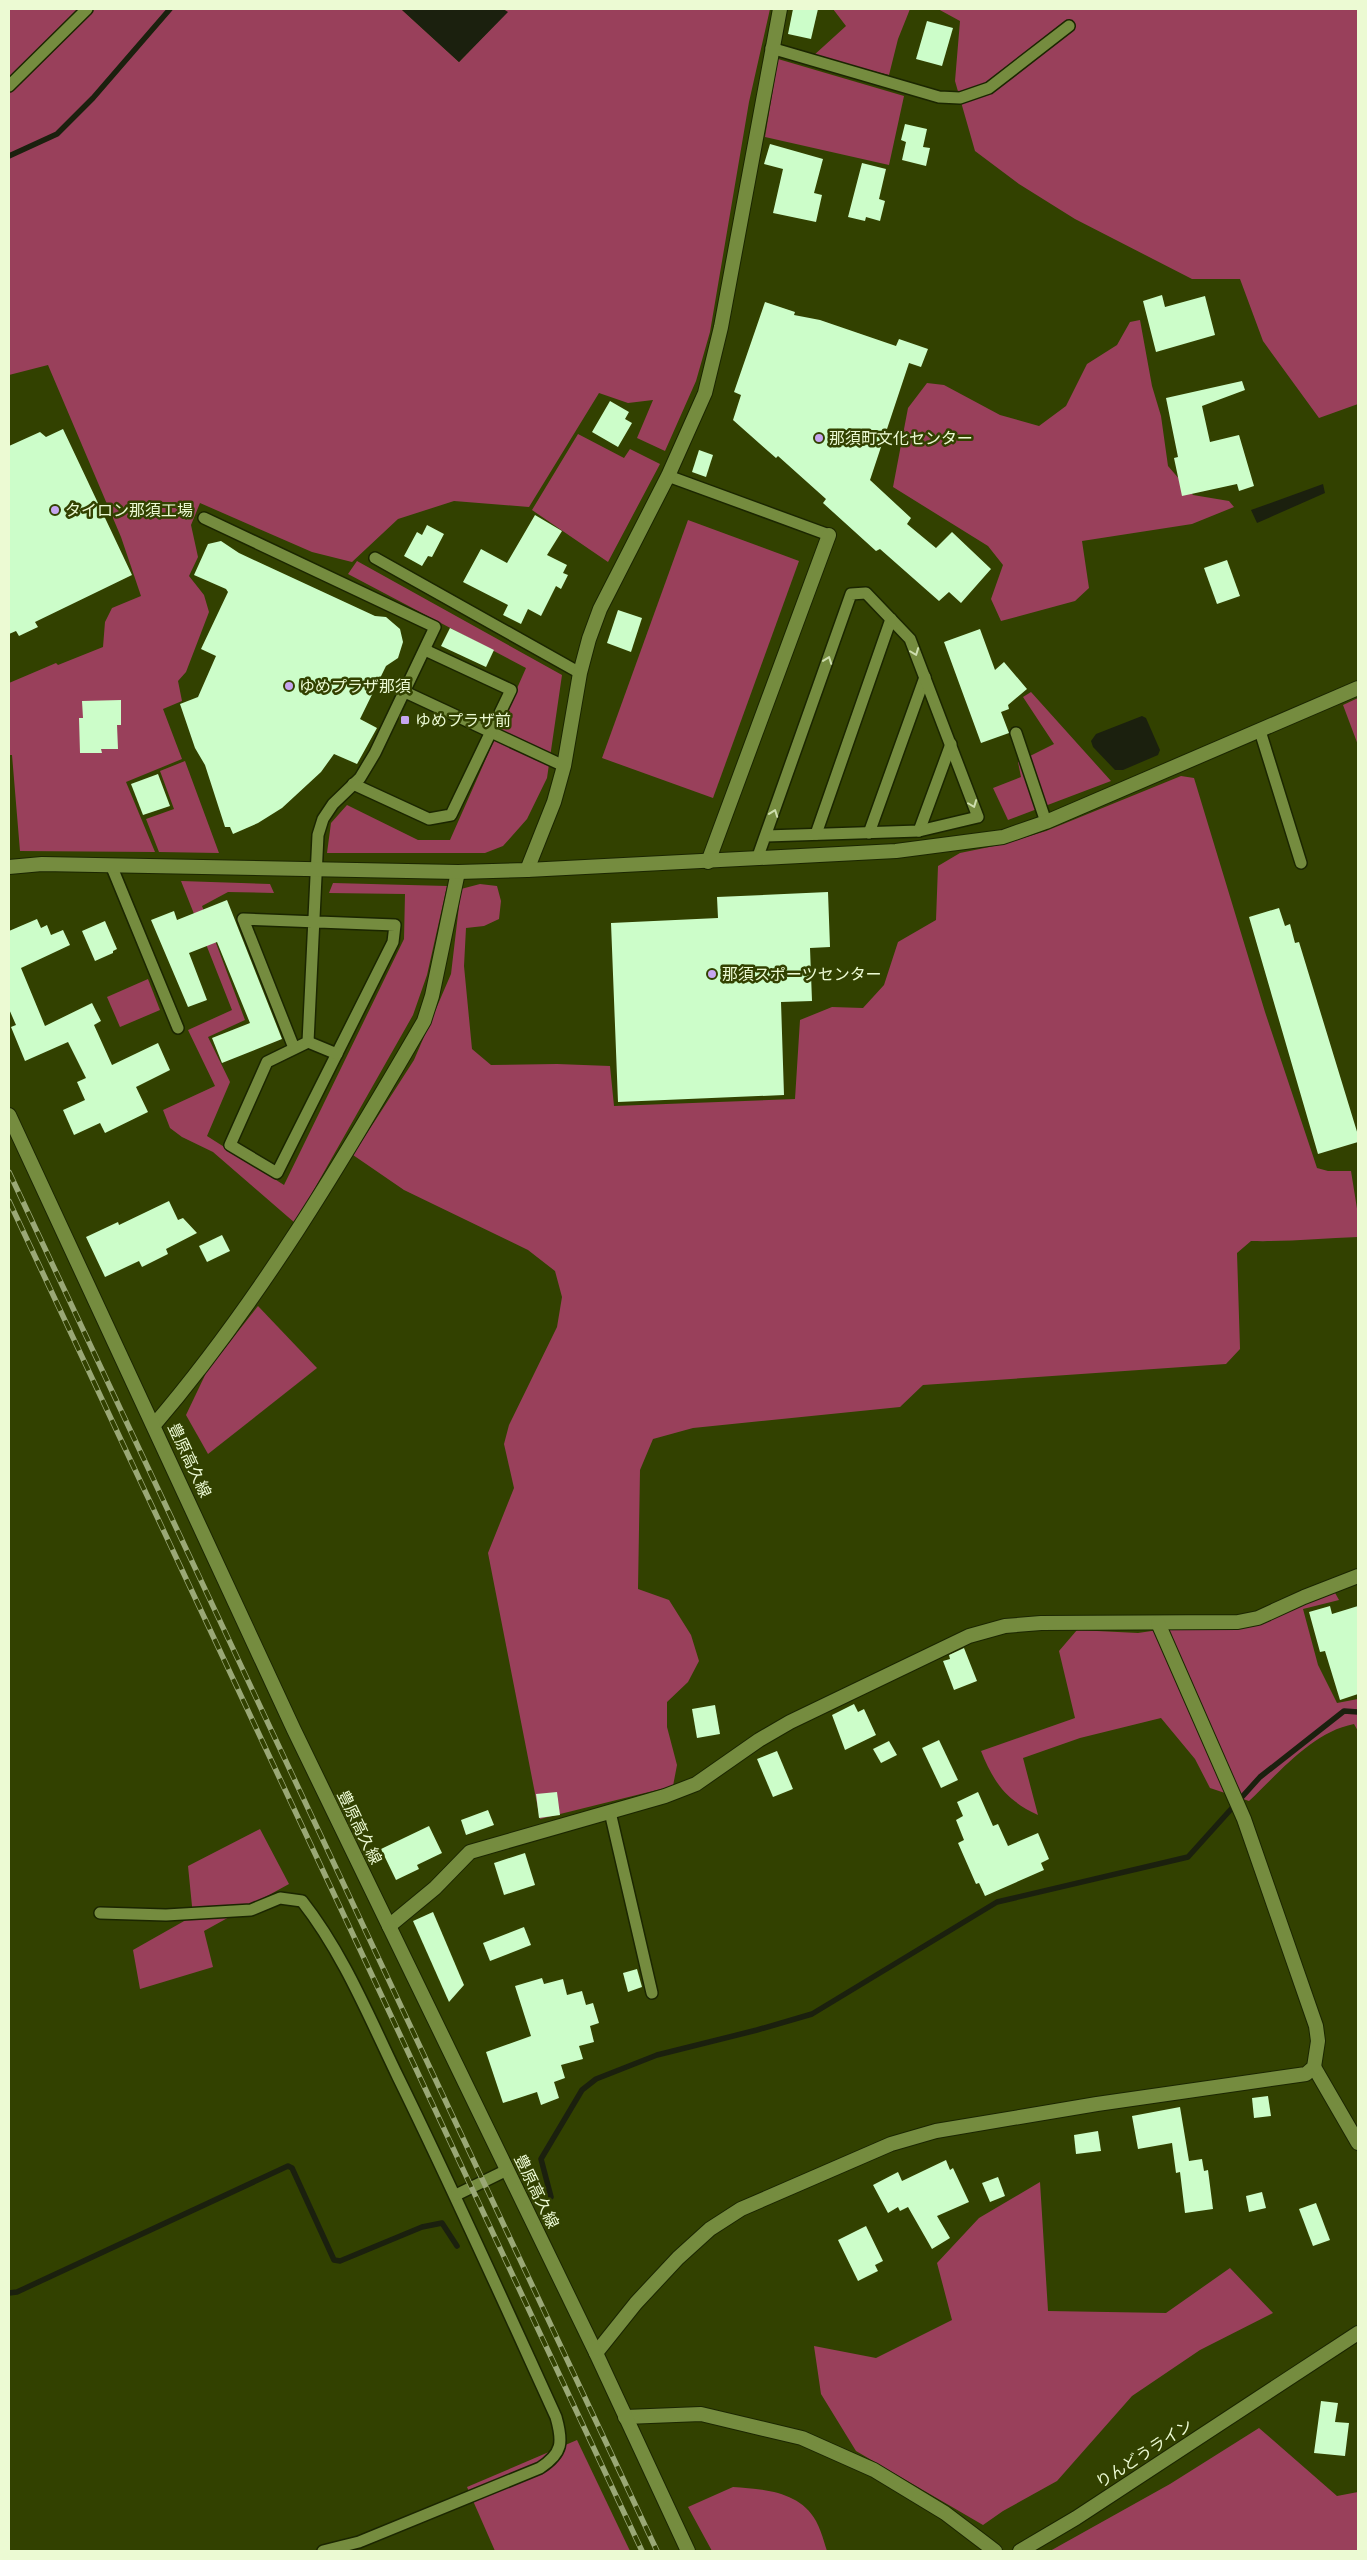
<svg xmlns="http://www.w3.org/2000/svg" width="1367" height="2560" font-family="Manrope,'Noto Sans JP',sans-serif">
  <style>
    .green { fill: #99405b }
    .water { fill: #1b200e }
    .lines { fill: none; stroke-linecap: round; stroke-linejoin: round }
    .stream { stroke: #1b200e; stroke-width: 5.5 }
    .building { fill: #ccfdc9 }
    .service-casing { stroke: #1b2600; stroke-width: 14 }
    .minor-casing { stroke: #1b2600; stroke-width: 16 }
    .tertiary-casing { stroke: #1b2600; stroke-width: 16 }
    .secondary-casing { stroke: #1b2600; stroke-width: 16 }
    .service { stroke: #758c3f; stroke-width: 11 }
    .minor { stroke: #758c3f; stroke-width: 14 }
    .tertiary { stroke: #758c3f; stroke-width: 14 }
    .secondary { stroke: #758c3f; stroke-width: 14 }
    .rail-casing { stroke: #9aa876; stroke-width: 5.5 }
    .rail { stroke: #324100; stroke-width: 4; stroke-dasharray: 11; stroke-linecap: butt }
    .oneway { stroke: #cedeae }
    .poi-dot { fill: #c6a6f0; stroke: #324100; stroke-width: 2 }
    .labels { text-anchor: middle; dominant-baseline: central; stroke-width: 5; stroke-linejoin: round; paint-order: stroke }
    .poi-label { font-size: 16px; fill: #ecfad3; stroke: #324100; text-anchor: start }
    .street-label { font-size: 16px; fill: #ecfad3; stroke: #324100 }
  </style>
  <rect width="100%" height="100%" fill="#324100"/>
  <g class="green">
    <path d="M 9,9 L 401,9 L 459,62 L 507,12 L 503,9 L 770,9 L 749,102 L 710,332 L 696,381 L 665,451 L 637,438 L 653,400 L 628,403 L 599,393 L 529,507 L 454,501 L 398,519 L 352,562 L 312,552 L 200,503 L 191,525 L 198,557 L 189,576 L 204,595 L 209,612 L 186,672 L 178,681 L 182,701 L 163,709 L 182,759 L 126,782 L 155,852 L 20,851 L 12,755 L 9,755 L 9,683 L 56,663 L 58,665 L 103,647 L 105,622 L 112,608 L 141,596 L 121,537 L 48,365 L 9,375 Z"/>
    <path d="M 833,9 L 910,9 L 898,39 L 889,75 L 813,56 L 846,26 Z"/>
    <path d="M 938,9 L 1358,9 L 1358,404 L 1319,418 L 1263,341 L 1240,279 L 1192,279 L 1075,219 L 1019,184 L 975,151 L 955,81 L 960,21 Z"/>
    <path d="M 778,59 L 904,96 L 889,165 L 765,137 Z"/>
    <path d="M 1140,320 L 1152,386 L 1161,416 L 1168,466 L 1193,495 L 1229,501 L 1234,507 L 1192,524 L 1082,541 L 1089,588 L 1075,601 L 1001,621 L 991,599 L 1003,565 L 988,546 L 893,487 L 908,408 L 927,383 L 944,385 L 1000,415 L 1039,426 L 1066,406 L 1087,364 L 1117,345 L 1130,322 Z"/>
    <path d="M 578,434 L 624,458 L 630,449 L 660,464 L 608,562 L 532,510 Z"/>
    <path d="M 688,520 L 799,561 L 713,798 L 602,758 Z"/>
    <path d="M 357,561 L 562,675 L 547,778 L 527,819 L 503,846 L 485,853 L 327,853 L 331,823 L 347,805 L 418,840 L 450,840 L 526,668 L 348,574 Z"/>
    <path d="M 1031,692 L 1111,781 L 1008,820 L 993,788 L 1021,777 L 1018,762 L 1054,744 L 1023,697 Z"/>
    <path d="M 1358,698 L 1358,745 L 1343,705 Z"/>
    <path d="M 185,761 L 219,853 L 159,852 L 146,819 L 174,809 L 160,771 Z"/>
    <path d="M 1181,776 L 1194,778 L 1265,1012 L 1317,1168 L 1328,1171 L 1351,1171 L 1358,1215 L 1358,1237 C 1322,1238 1287,1242 1251,1241 L 1237,1253 L 1240,1349 L 1226,1364 L 923,1385 L 900,1407 L 693,1428 L 653,1439 L 640,1470 L 638,1589 L 669,1600 L 691,1635 L 699,1661 L 688,1682 L 667,1702 L 667,1727 L 677,1765 L 673,1786 L 540,1819 L 488,1553 L 514,1488 L 504,1444 L 509,1425 L 557,1327 L 562,1297 L 555,1271 L 528,1250 L 404,1190 L 353,1155 L 414,1060 L 451,974 L 461,889 L 480,884 L 497,886 L 501,901 L 499,919 L 484,926 L 466,928 L 464,966 L 472,1049 L 491,1065 L 557,1064 L 610,1066 L 614,1106 L 795,1099 L 800,1020 L 832,1007 L 863,1008 L 884,985 L 898,942 L 936,920 L 938,866 L 960,853 L 1004,844 L 1046,831 Z"/>
    <path d="M 181,881 L 270,884 L 274,893 L 228,892 L 202,906 L 245,1020 L 208,1037 L 230,1082 L 207,1136 L 284,1185 L 404,939 L 405,894 L 329,893 L 333,883 L 447,886 L 427,975 L 413,1015 L 295,1223 L 213,1152 L 182,1137 L 170,1128 L 163,1110 L 215,1086 L 188,1030 L 232,1010 Z"/>
    <path d="M 148,979 L 160,1010 L 120,1027 L 107,997 Z"/>
    <path d="M 258,1306 L 317,1368 L 208,1454 L 186,1415 L 207,1371 Z"/>
    <path d="M 1334,1591 L 1339,1600 L 1303,1609 L 1318,1665 L 1337,1703 L 1358,1699 L 1358,1731 L 1354,1724 C 1312,1732 1279,1773 1249,1801 L 1210,1788 L 1195,1759 L 1161,1718 L 1080,1738 L 1023,1758 L 1038,1815 C 1006,1800 994,1783 981,1751 L 1075,1718 L 1059,1651 L 1077,1630 L 1138,1633 L 1172,1628 L 1240,1628 Z"/>
    <path d="M 260,1829 L 289,1884 L 204,1931 L 213,1967 L 140,1989 L 133,1950 L 193,1916 L 188,1866 Z"/>
    <path d="M 1040,2182 L 1048,2311 L 1166,2313 L 1230,2268 L 1273,2313 L 1200,2350 L 1132,2396 L 1057,2481 L 1003,2511 L 983,2525 L 856,2451 L 821,2394 L 814,2346 L 876,2358 L 952,2320 L 937,2263 L 979,2218 Z"/>
    <path d="M 1259,2428 L 1337,2496 L 1358,2492 L 1358,2551 L 1050,2551 L 1170,2484 Z"/>
    <path d="M 577,2440 L 630,2551 L 495,2551 L 467,2487 Z"/>
    <path d="M 733,2487 C 762,2489 800,2491 816,2521 C 821,2530 824,2542 827,2551 L 712,2551 L 688,2507 Z"/>
  </g>
  <g class="water">
    <path d="M 401,9 L 503,9 L 508,12 L 459,62 Z"/>
    <path d="M 1323,484 L 1325,493 L 1257,523 L 1251,510 Z"/>
    <path d="M 1142,716 L 1146,718 L 1160,750 L 1158,755 L 1123,770 L 1115,770 L 1093,747 L 1091,741 L 1096,734 Z"/>
  </g>
  <g class="lines">
    <g class="stream">
      <path d="M 9,156 L 57,134 L 93,98 L 170,9"/>
      <path d="M 551,2197 L 541,2159 L 582,2090 L 596,2079 L 657,2055 L 757,2030 L 812,2014 L 997,1902 L 1188,1857 L 1260,1777 L 1344,1711 L 1358,1712"/>
      <path d="M 9,2293 L 17,2292 L 288,2166 L 292,2168 L 334,2260 L 340,2261 L 422,2227 L 442,2223 L 457,2246"/>
    </g>
  </g>
  <g class="building">
    <path d="M 793,9 L 818,9 L 811,39 L 788,34 Z"/>
    <path d="M 927,21 L 953,28 L 942,66 L 916,59 Z"/>
    <path d="M 905,124 L 927,129 L 923,147 L 930,148 L 926,166 L 902,160 L 906,142 L 901,140 Z"/>
    <path d="M 770,144 L 823,159 L 814,193 L 822,195 L 816,222 L 773,213 L 783,169 L 764,164 Z"/>
    <path d="M 862,163 L 886,169 L 879,199 L 885,201 L 880,221 L 866,217 L 865,221 L 848,217 Z"/>
    <path d="M 1162,295 L 1165,307 L 1205,296 L 1215,335 L 1156,352 L 1143,301 Z"/>
    <path d="M 765,302 L 795,312 L 794,315 L 820,320 L 896,346 L 899,339 L 928,349 L 921,367 L 909,363 L 870,480 L 911,518 L 907,524 L 936,548 L 952,532 L 991,569 L 961,603 L 949,592 L 939,601 L 880,549 L 876,551 L 823,503 L 826,499 L 778,456 L 776,458 L 733,420 L 741,395 L 734,392 Z"/>
    <path d="M 1242,381 L 1245,390 L 1202,406 L 1210,442 L 1239,435 L 1254,486 L 1239,491 L 1237,484 L 1182,496 L 1174,458 L 1178,457 L 1166,398 Z"/>
    <path d="M 610,401 L 629,412 L 625,419 L 632,423 L 618,447 L 592,432 Z"/>
    <path d="M 63,429 L 132,575 L 35,622 L 38,627 L 19,636 L 16,631 L 9,634 L 9,446 L 40,432 L 46,437 Z"/>
    <path d="M 699,450 L 713,455 L 706,477 L 692,472 Z"/>
    <path d="M 535,515 L 562,531 L 547,555 L 567,565 L 563,573 L 568,575 L 561,589 L 556,586 L 541,616 L 528,609 L 521,624 L 503,615 L 508,605 L 463,582 L 481,549 L 507,563 Z"/>
    <path d="M 427,525 L 444,534 L 432,557 L 428,556 L 422,566 L 404,556 L 417,532 L 422,535 Z"/>
    <path d="M 221,541 L 239,553 L 375,616 L 386,617 L 400,629 L 403,642 L 398,658 L 386,666 L 360,719 L 377,728 L 357,764 L 334,754 L 321,772 L 282,808 L 258,823 L 233,834 L 230,827 L 225,827 L 205,765 L 195,748 L 180,704 L 198,697 L 216,656 L 201,649 L 228,592 L 226,589 L 194,575 L 208,544 Z"/>
    <path d="M 1227,560 L 1240,596 L 1217,604 L 1204,568 Z"/>
    <path d="M 618,610 L 642,618 L 631,652 L 607,643 Z"/>
    <path d="M 450,628 L 494,650 L 486,667 L 441,646 Z"/>
    <path d="M 980,629 L 995,670 L 1004,662 L 1027,689 L 1008,705 L 1009,709 L 1001,712 L 1009,733 L 981,743 L 944,642 Z"/>
    <path d="M 121,700 L 121,725 L 117,725 L 118,749 L 101,749 L 102,753 L 80,753 L 79,718 L 83,718 L 82,701 Z"/>
    <path d="M 158,774 L 170,806 L 143,815 L 131,784 Z"/>
    <path d="M 828,892 L 830,947 L 810,948 L 812,1001 L 781,1002 L 784,1095 L 618,1102 L 611,923 L 718,918 L 717,897 Z"/>
    <path d="M 227,900 L 282,1039 L 222,1063 L 212,1038 L 250,1023 L 217,942 L 189,953 L 207,1000 L 188,1007 L 151,920 L 174,911 L 177,920 Z"/>
    <path d="M 1279,908 L 1285,926 L 1290,924 L 1295,943 L 1299,942 L 1358,1135 L 1358,1142 L 1318,1154 L 1249,917 Z"/>
    <path d="M 37,919 L 41,928 L 47,925 L 51,935 L 63,930 L 70,945 L 21,968 L 45,1026 L 92,1003 L 101,1021 L 94,1025 L 112,1065 L 158,1043 L 170,1070 L 136,1087 L 148,1112 L 105,1133 L 100,1123 L 74,1135 L 63,1110 L 85,1100 L 77,1082 L 86,1078 L 68,1042 L 25,1061 L 11,1027 L 16,1025 L 9,1009 L 9,931 Z"/>
    <path d="M 105,921 L 117,949 L 113,951 L 113,953 L 95,961 L 82,931 Z"/>
    <path d="M 169,1201 L 178,1220 L 183,1218 L 197,1233 L 166,1249 L 168,1254 L 142,1267 L 139,1261 L 105,1277 L 86,1237 L 118,1222 L 119,1225 Z"/>
    <path d="M 222,1235 L 230,1251 L 207,1262 L 199,1246 Z"/>
    <path d="M 1330,1606 L 1332,1614 L 1358,1606 L 1358,1694 L 1340,1700 L 1325,1651 L 1320,1652 L 1309,1612 Z"/>
    <path d="M 964,1648 L 977,1681 L 954,1690 L 943,1661 L 950,1659 L 949,1655 Z"/>
    <path d="M 854,1704 L 858,1712 L 864,1709 L 876,1735 L 845,1750 L 832,1715 Z"/>
    <path d="M 715,1705 L 720,1734 L 697,1738 L 692,1709 Z"/>
    <path d="M 939,1740 L 958,1780 L 941,1788 L 922,1748 Z"/>
    <path d="M 889,1741 L 897,1755 L 881,1763 L 873,1749 Z"/>
    <path d="M 777,1751 L 793,1789 L 773,1797 L 757,1759 Z"/>
    <path d="M 557,1792 L 560,1815 L 539,1818 L 536,1794 Z"/>
    <path d="M 978,1792 L 993,1826 L 998,1824 L 1008,1846 L 1038,1833 L 1049,1859 L 1041,1863 L 1044,1870 L 985,1896 L 979,1883 L 976,1884 L 958,1843 L 964,1840 L 956,1820 L 963,1816 L 957,1802 Z"/>
    <path d="M 488,1810 L 494,1825 L 466,1835 L 461,1820 Z"/>
    <path d="M 429,1826 L 442,1853 L 417,1865 L 419,1869 L 396,1880 L 381,1849 Z"/>
    <path d="M 525,1853 L 535,1885 L 504,1895 L 494,1863 Z"/>
    <path d="M 433,1912 L 464,1985 L 449,2002 L 413,1921 Z"/>
    <path d="M 524,1927 L 531,1945 L 490,1961 L 483,1943 Z"/>
    <path d="M 637,1969 L 642,1987 L 628,1992 L 623,1973 Z"/>
    <path d="M 542,1978 L 544,1984 L 563,1979 L 567,1995 L 582,1991 L 586,2005 L 593,2003 L 599,2023 L 590,2026 L 594,2042 L 579,2046 L 583,2059 L 561,2065 L 565,2078 L 554,2082 L 559,2098 L 541,2105 L 537,2092 L 503,2103 L 486,2052 L 531,2036 L 515,1986 Z"/>
    <path d="M 1268,2096 L 1271,2116 L 1254,2118 L 1252,2098 Z"/>
    <path d="M 1180,2107 L 1189,2161 L 1202,2159 L 1204,2171 L 1208,2170 L 1213,2209 L 1185,2213 L 1180,2172 L 1176,2173 L 1172,2143 L 1138,2149 L 1132,2116 Z"/>
    <path d="M 1098,2131 L 1101,2151 L 1076,2154 L 1074,2135 Z"/>
    <path d="M 946,2160 L 950,2170 L 953,2168 L 969,2202 L 937,2216 L 950,2238 L 932,2249 L 908,2207 L 900,2211 L 898,2207 L 888,2213 L 873,2185 L 898,2172 L 902,2181 Z"/>
    <path d="M 998,2177 L 1005,2196 L 990,2202 L 982,2183 Z"/>
    <path d="M 1262,2192 L 1266,2208 L 1249,2212 L 1246,2196 Z"/>
    <path d="M 1316,2203 L 1330,2240 L 1313,2246 L 1299,2209 Z"/>
    <path d="M 866,2226 L 883,2261 L 875,2265 L 878,2271 L 858,2281 L 838,2240 Z"/>
    <path d="M 1321,2401 L 1338,2403 L 1335,2422 L 1349,2423 L 1345,2456 L 1314,2453 Z"/>
  </g>
  <g class="lines">
    <g class="service-casing">
      <g id="service">
        <path d="M 771,48 L 939,97 L 960,98 L 989,88 L 1069,26"/>
        <path d="M 9,86 L 87,9"/>
        <path d="M 668,476 L 829,535"/>
        <path d="M 204,518 L 435,627 L 375,753 L 360,778 L 333,804 L 323,819 L 318,835 L 308,1042 L 267,1062 L 230,1145 L 277,1173 L 393,942 L 395,925 L 243,919 L 294,1048"/>
        <path d="M 375,558 L 580,673"/>
        <path d="M 405,692 L 564,766"/>
        <path d="M 1260,731 L 1301,863"/>
        <path d="M 1016,733 L 1046,822"/>
        <path d="M 353,784 L 429,819 L 451,815 L 511,690 L 425,650"/>
        <path d="M 919,831 L 951,744"/>
        <path d="M 869,833 L 925,677"/>
        <path d="M 816,834 L 891,619"/>
        <path d="M 757,859 L 851,594 L 866,593 L 910,639 L 978,817 L 919,831 L 766,836"/>
        <path d="M 111,865 L 178,1028"/>
        <path d="M 308,1042 L 337,1054"/>
        <path d="M 610,1812 L 652,1993"/>
        <path d="M 100,1913 L 166,1915 L 251,1910 L 280,1898 L 302,1901 C 343,1953 369,2017 398,2077 C 453,2189 504,2303 556,2417 C 563,2442 563,2453 540,2468 L 359,2542 L 323,2551"/>
        <path d="M 456,2195 L 507,2170"/>
      </g>
    </g>
    <g class="minor-casing">
      <g id="minor">
        <path d="M 708,862 L 829,535"/>
        <path d="M 527,870 L 554,802 L 564,766 L 580,673 L 589,639 L 600,609 L 668,476 L 705,393 L 721,327 L 780,9"/>
        <path d="M 154,1425 C 260,1301 342,1162 424,1021 L 432,996 L 458,872"/>
        <path d="M 389,1926 L 435,1888 L 470,1852 L 665,1796 L 696,1784 L 759,1740 L 790,1722 L 969,1636 L 1005,1626 L 1041,1623 L 1238,1622 L 1258,1618 L 1304,1597 L 1358,1576"/>
        <path d="M 1314,2067 L 1358,2143"/>
        <path d="M 596,2353 L 636,2303 L 678,2258 L 710,2229 L 741,2209 L 891,2144 L 936,2131 L 1097,2104 L 1306,2074 L 1314,2067 L 1318,2041 L 1316,2026 L 1244,1819 L 1158,1623"/>
        <path d="M 625,2417 L 701,2414 L 802,2438 L 874,2470 L 945,2513 L 995,2551"/>
      </g>
    </g>
    <g class="tertiary-casing">
      <g id="tertiary">
        <path d="M 9,867 L 42,864 L 458,872 L 527,870 L 896,851 L 1003,837 L 1046,822 L 1358,688"/>
        <path d="M 1020,2551 L 1076,2518 L 1358,2333"/>
      </g>
    </g>
    <g class="secondary-casing">
      <path id="secondary" d="M 9,1115 L 294,1730 L 596,2353 L 688,2551"/>
    </g>
    <use href="#service" class="service"/>
    <use href="#minor" class="minor"/>
    <use href="#tertiary" class="tertiary"/>
    <use href="#secondary" class="secondary"/>
    <g class="rail-casing">
      <g id="rail">
        <path d="M 9,1172 L 657,2551"/>
        <path d="M 9,1201 L 642,2551"/>
      </g>
    </g>
    <use href="#rail" class="rail"/>
  </g>
  <defs><path id="oneway-chevron" d="M-2-3.5L2.5 0L-2 3.5" fill="none" stroke-width="1.6" stroke-linecap="round" stroke-linejoin="round" transform="scale(1.25)"/></defs>
  <g class="oneway">
    <use href="#oneway-chevron" transform="translate(915 652) rotate(69)"/>
    <use href="#oneway-chevron" transform="translate(828 660) rotate(-70)"/>
    <use href="#oneway-chevron" transform="translate(973 804) rotate(69)"/>
    <use href="#oneway-chevron" transform="translate(774 813) rotate(-70)"/>
  </g>
  <g class="poi-dot">
    <circle cx="819" cy="438" r="5"/>
    <circle cx="55" cy="510" r="5"/>
    <circle cx="289" cy="686" r="5"/>
    <rect x="400" y="715" width="10" height="10" rx="2.5"/>
    <circle cx="712" cy="974" r="5"/>
  </g>
  <g class="labels">
    <g class="poi-label">
      <text x="829" y="438">那須町文化センター</text>
      <text x="65" y="510">タイロン那須工場</text>
      <text x="299" y="686">ゆめプラザ那須</text>
      <text x="415" y="720">ゆめプラザ前</text>
      <text x="722" y="974">那須スポーツセンター</text>
    </g>
    <g class="street-label">
      <text transform="translate(190 1460) rotate(65)">豊原高久線</text>
      <text transform="translate(360 1827) rotate(64)">豊原高久線</text>
      <text transform="translate(537 2191) rotate(64)">豊原高久線</text>
      <text transform="translate(1144 2453) rotate(-33)">りんどうライン</text>
    </g>
  </g>
  <rect width="1367" height="2560" fill="none" stroke="#ecfad3" stroke-width="20"/>
</svg>
